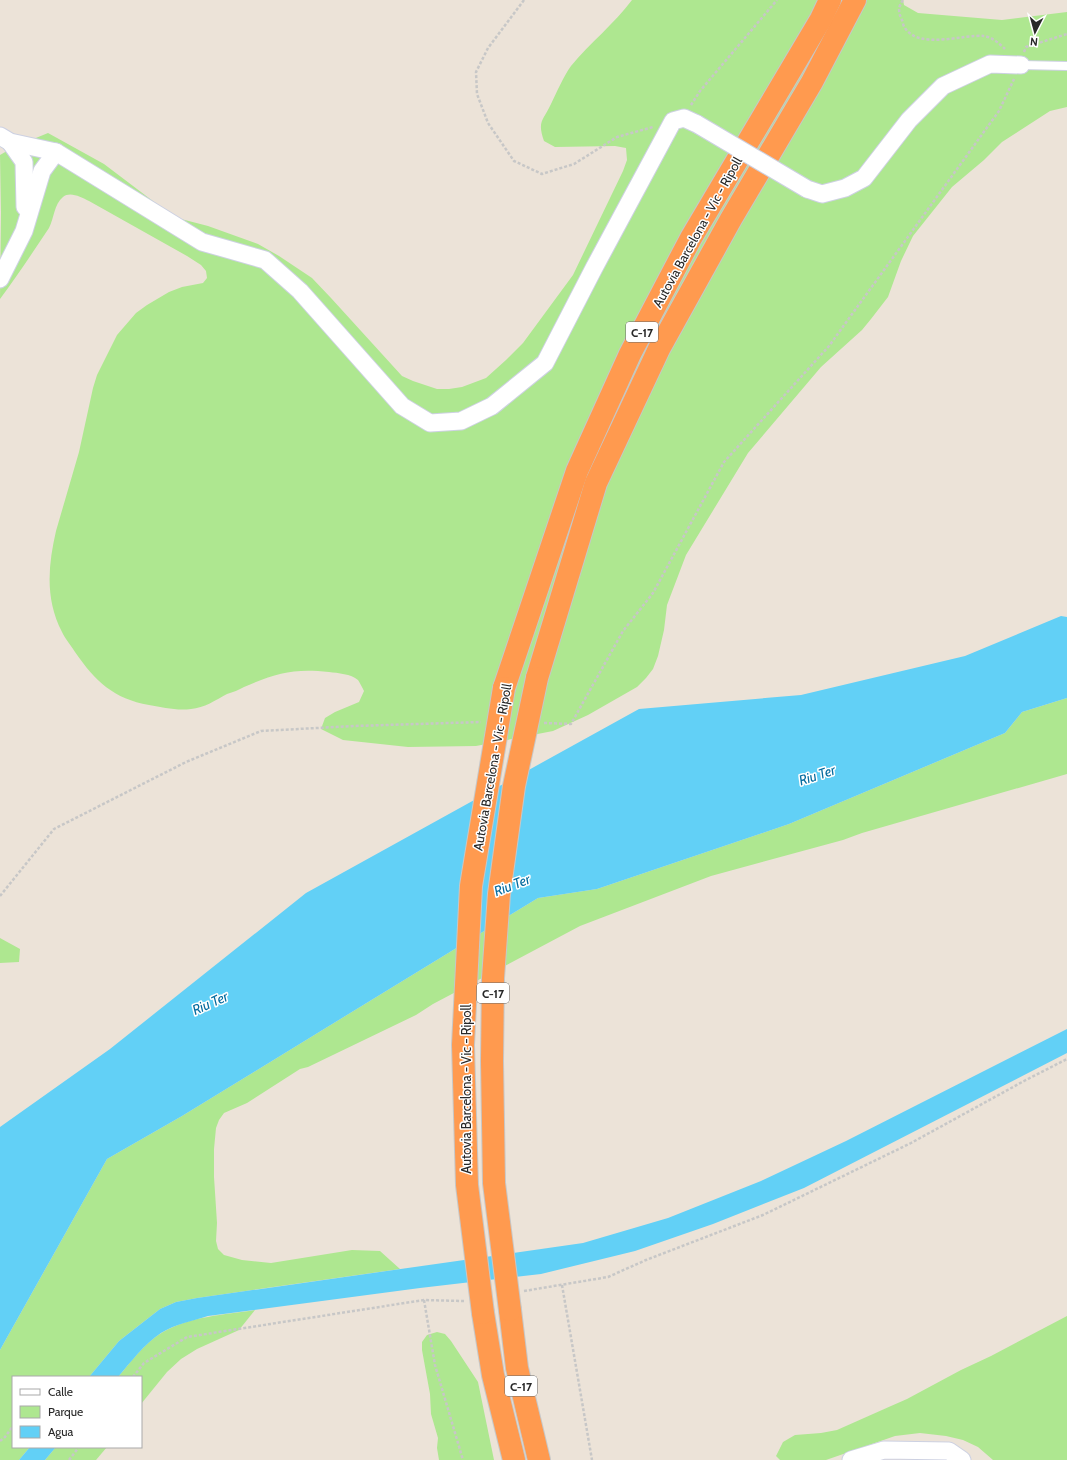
<svg xmlns="http://www.w3.org/2000/svg" width="1067" height="1460" font-family="Cabin,sans-serif">
  <style>
    .green { fill: #aee790 }
    .water { fill: #62d0f6 }
    .lines { fill: none; stroke-linecap: round; stroke-linejoin: round }
    .service-casing { stroke: #cdd1e2; stroke-width: 10 }
    .minor-casing { stroke: #cdd1e2; stroke-width: 19 }
    .motorway-casing { stroke: #c7c7c7; stroke-width: 24 }
    .path { stroke: #c7c7c7; stroke-width: 2.5; stroke-dasharray: 3 2; stroke-linecap: butt }
    .service { stroke: #fff; stroke-width: 8 }
    .minor { stroke: #fff; stroke-width: 17 }
    .motorway { stroke: #ff9a4f; stroke-width: 22 }
    .minor-bridge-casing { stroke: #cdd1e2; stroke-width: 19; stroke-linecap: butt }
    .motorway-bridge-casing { stroke: #c7c7c7; stroke-width: 24; stroke-linecap: butt }
    .minor-bridge { stroke: #fff; stroke-width: 17 }
    .motorway-bridge { stroke: #ff9a4f; stroke-width: 22 }
    .labels { text-anchor: middle; dominant-baseline: central; stroke-width: 3; stroke-linejoin: round; paint-order: stroke }
    .shield { fill: #fff; stroke: #686868; stroke-width: 1 }
    .shield-label { font-size: 12px; font-weight: bold; fill: #282828 }
    .street-label { font-size: 13px; fill: #282828; stroke: #fff }
    .water-label { font-size: 14px; font-style: italic; fill: #046b9f; stroke: #fff }
  </style>
  <rect width="100%" height="100%" fill="#ece3d8"/>
  <g class="green">
    <path d="M 632,0 L 903,0 L 904,5 L 918,13 L 1002,20 L 1067,12 L 1067,107 L 1050,111 L 1002,142 L 984,160 L 952,187 L 913,236 L 901,261 L 888,297 L 871,319 L 862,330 L 821,367 L 748,453 L 686,555 L 667,605 L 664,630 L 658,656 L 653,669 L 646,678 L 637,687 L 588,715 L 553,731 L 476,746 L 408,747 L 343,740 L 321,729 L 325,718 L 335,712 L 359,702 L 364,691 C 362,687 360,683 358,680 C 351,674 338,673 329,672 C 294,668 276,673 244,687 C 239,690 233,692 227,694 C 216,700 204,708 191,709 C 176,711 163,707 149,705 C 114,699 95,681 75,652 C 71,645 65,639 62,632 C 45,599 48,566 56,531 L 79,452 L 93,388 L 97,375 L 117,335 L 136,313 L 147,305 L 169,292 L 182,287 L 203,283 L 207,278 L 206,271 L 201,265 L 187,256 L 89,201 C 81,197 70,191 63,197 C 54,204 54,219 49,228 C 33,252 17,276 0,299 L 1,213 L 0,155 L 14,147 L 48,133 L 104,164 L 170,214 L 181,219 L 208,226 L 258,244 L 279,256 L 312,278 L 331,298 L 402,376 L 413,381 L 437,389 L 449,389 L 462,387 L 486,378 L 506,360 L 523,343 L 573,275 L 623,171 L 627,160 L 626,148 L 615,146 L 555,147 L 544,141 C 537,121 543,121 551,104 C 557,92 563,77 571,66 C 590,43 614,24 632,0 Z"/>
    <path d="M 1067,698 L 1067,774 L 862,833 L 843,840 L 711,876 L 580,926 L 433,1004 L 416,1015 L 308,1067 L 300,1069 L 247,1103 L 224,1113 L 219,1120 L 216,1128 L 214,1149 L 214,1177 L 217,1223 L 216,1241 L 218,1249 L 224,1255 L 242,1260 L 271,1263 L 352,1250 L 380,1251 L 400,1269 L 197,1298 L 176,1302 L 160,1309 L 119,1341 L 89,1377 L 13,1377 L 13,1447 L 30,1447 L 19,1460 L 0,1460 L 0,1350 L 107,1159 L 182,1116 L 538,898 L 597,889 L 789,824 L 1005,733 L 1022,712 Z"/>
    <path d="M 0,938 L 20,949 L 19,962 L 0,963 Z"/>
    <path d="M 255,1310 L 239,1330 L 197,1349 L 181,1359 L 167,1372 L 141,1404 L 141,1377 L 118,1377 C 131,1362 145,1342 163,1332 C 191,1316 224,1315 255,1310 Z"/>
    <path d="M 1067,1316 L 1067,1460 L 993,1460 L 978,1447 L 963,1440 L 946,1436 L 920,1433 L 895,1436 L 826,1460 L 780,1460 L 776,1456 L 783,1442 L 795,1435 L 821,1433 L 837,1430 L 891,1406 L 907,1399 L 961,1370 L 991,1356 Z"/>
    <path d="M 437,1332 L 445,1334 L 451,1341 L 478,1382 L 494,1460 L 439,1460 L 437,1448 L 438,1438 L 431,1414 L 430,1394 L 422,1350 L 422,1342 L 427,1335 Z"/>
    <path d="M 56,1447 L 107,1447 L 96,1460 L 45,1460 Z"/>
  </g>
  <g class="water">
    <path d="M 1061,616 L 1067,617 L 1067,698 L 1022,712 L 1005,733 L 789,824 L 597,889 L 538,898 L 182,1116 L 107,1159 L 0,1350 L 0,1127 L 110,1049 L 306,893 L 639,709 L 801,695 L 965,656 Z"/>
    <path d="M 1067,1029 L 1067,1053 L 804,1188 L 713,1224 L 635,1251 L 541,1274 L 420,1288 L 208,1316 C 193,1321 175,1324 161,1333 C 144,1344 131,1362 118,1377 L 89,1377 L 119,1341 L 160,1309 L 176,1302 L 197,1298 L 583,1243 L 668,1218 L 761,1181 L 846,1141 Z"/>
    <path d="M 30,1447 L 56,1447 L 45,1460 L 19,1460 Z"/>
  </g>
  <g class="lines">
    <g class="service-casing">
      <path id="service" d="M 1021,65 L 1067,66"/>
    </g>
    <g class="minor-casing">
      <g id="minor">
        <path d="M 0,136 L 10,142 L 56,152 L 202,242 L 265,260 L 300,291 L 402,406 L 430,423 L 461,421 L 492,406 L 545,363 L 594,268 L 673,121 L 684,118 L 697,124"/>
        <path d="M 10,142 L 24,162 L 25,207"/>
        <path d="M 807,189 L 822,194 L 845,188 L 864,178 L 909,120 L 943,86 L 990,64 L 1021,65"/>
        <path d="M 0,279 L 24,231 L 42,171 L 56,152"/>
        <path d="M 851,1460 L 884,1450 L 949,1451 L 962,1460"/>
      </g>
    </g>
    <g class="motorway-casing">
      <g id="motorway">
        <path d="M 537,678 L 596,483 L 659,349 L 731,219 L 812,82 L 855,0"/>
        <path d="M 504,688 L 577,471 L 630,354 L 691,238 L 821,19 L 830,0"/>
        <path d="M 510,1310 L 517,1368 L 539,1460"/>
        <path d="M 483,1313 L 493,1375 L 514,1460"/>
      </g>
    </g>
    <g class="path">
      <path d="M 524,0 L 488,48 L 476,72 L 477,94 L 488,123 L 514,161 L 542,174 L 574,164 L 617,137 L 653,127"/>
      <path d="M 903,0 C 898,7 898,12 902,20 C 903,22 903,26 905,28 C 919,50 964,34 984,36 C 992,37 1000,44 1005,49"/>
      <path d="M 1024,52 L 1026,47 L 1067,34"/>
      <path d="M 691,105 L 700,91 L 777,0"/>
      <path d="M 544,723 L 571,724 L 623,631 L 653,593 L 724,462 L 829,346 L 999,111 L 1014,79"/>
      <path d="M 0,896 L 54,829 L 186,762 L 261,731 L 354,726 L 481,722"/>
      <path d="M 562,1285 L 592,1460"/>
      <path d="M 524,1291 L 608,1277 L 646,1260 L 763,1215 L 911,1143 L 1024,1081 L 1067,1059"/>
      <path d="M 424,1300 L 435,1365 L 463,1460"/>
      <path d="M 133,1377 L 144,1363 L 187,1337 L 424,1300 L 464,1301"/>
      <path d="M 0,1441 L 5,1437 L 13,1426"/>
      <path d="M 69,1460 L 79,1447"/>
    </g>
    <use href="#service" class="service"/>
    <use href="#minor" class="minor"/>
    <use href="#motorway" class="motorway"/>
    <g class="minor-bridge-casing">
      <path id="minor-bridge" d="M 697,124 L 807,189"/>
    </g>
    <g class="motorway-bridge-casing">
      <g id="motorway-bridge">
        <path d="M 510,1310 L 494,1183 L 492,1061 L 493,978 L 499,894 L 514,786 L 537,678"/>
        <path d="M 483,1313 L 467,1185 L 463,1045 L 471,886 L 504,688"/>
      </g>
    </g>
    <use href="#minor-bridge" class="minor-bridge"/>
    <use href="#motorway-bridge" class="motorway-bridge"/>
  </g>
  <g class="labels">
    <g class="shield">
      <rect x="626" y="322" width="32" height="20" rx="3"/>
      <rect x="477" y="983" width="32" height="20" rx="3"/>
      <rect x="505" y="1376" width="32" height="20" rx="3"/>
    </g>
    <g class="shield-label">
      <text x="642" y="332">C-17</text>
      <text x="493" y="993">C-17</text>
      <text x="521" y="1386">C-17</text>
    </g>
    <g class="street-label">
      <text transform="translate(697 232) rotate(-61)">Autovia Barcelona - Vic - Ripoll</text>
      <text transform="translate(492 767) rotate(-80)">Autovia Barcelona - Vic - Ripoll</text>
      <text transform="translate(466 1089) rotate(-90)">Autovia Barcelona - Vic - Ripoll</text>
    </g>
    <g class="water-label">
      <text transform="translate(817 775) rotate(-18)">Riu Ter</text>
      <text transform="translate(512 885) rotate(-21)">Riu Ter</text>
      <text transform="translate(210 1003) rotate(-24)">Riu Ter</text>
    </g>
  </g>
  <rect x="12" y="1376" width="130" height="72" fill="#ffffff" stroke="#a9a9a9"/>
  <rect x="20" y="1389" width="20" height="6" fill="#ffffff" stroke="#a9a9a9"/>
  <text x="48" y="1396" font-size="12" fill="#282828">Calle</text>
  <rect x="20" y="1406" width="20" height="12" fill="#aee790" stroke="#a9a9a9"/>
  <text x="48" y="1416" font-size="12" fill="#282828">Parque</text>
  <rect x="20" y="1426" width="20" height="12" fill="#62d0f6" stroke="#a9a9a9"/>
  <text x="48" y="1436" font-size="12" fill="#282828">Agua</text>
  <g transform="translate(1035 32) rotate(186)" stroke="#ffffff" stroke-width="3" paint-order="stroke">
  <path d="M0-3L7 15L0 10L-7 15Z" fill="#282828"/>
  <text y="-6" font-size="11" font-weight="bold" text-anchor="middle" fill="#282828">N</text>
  </g>
</svg>
